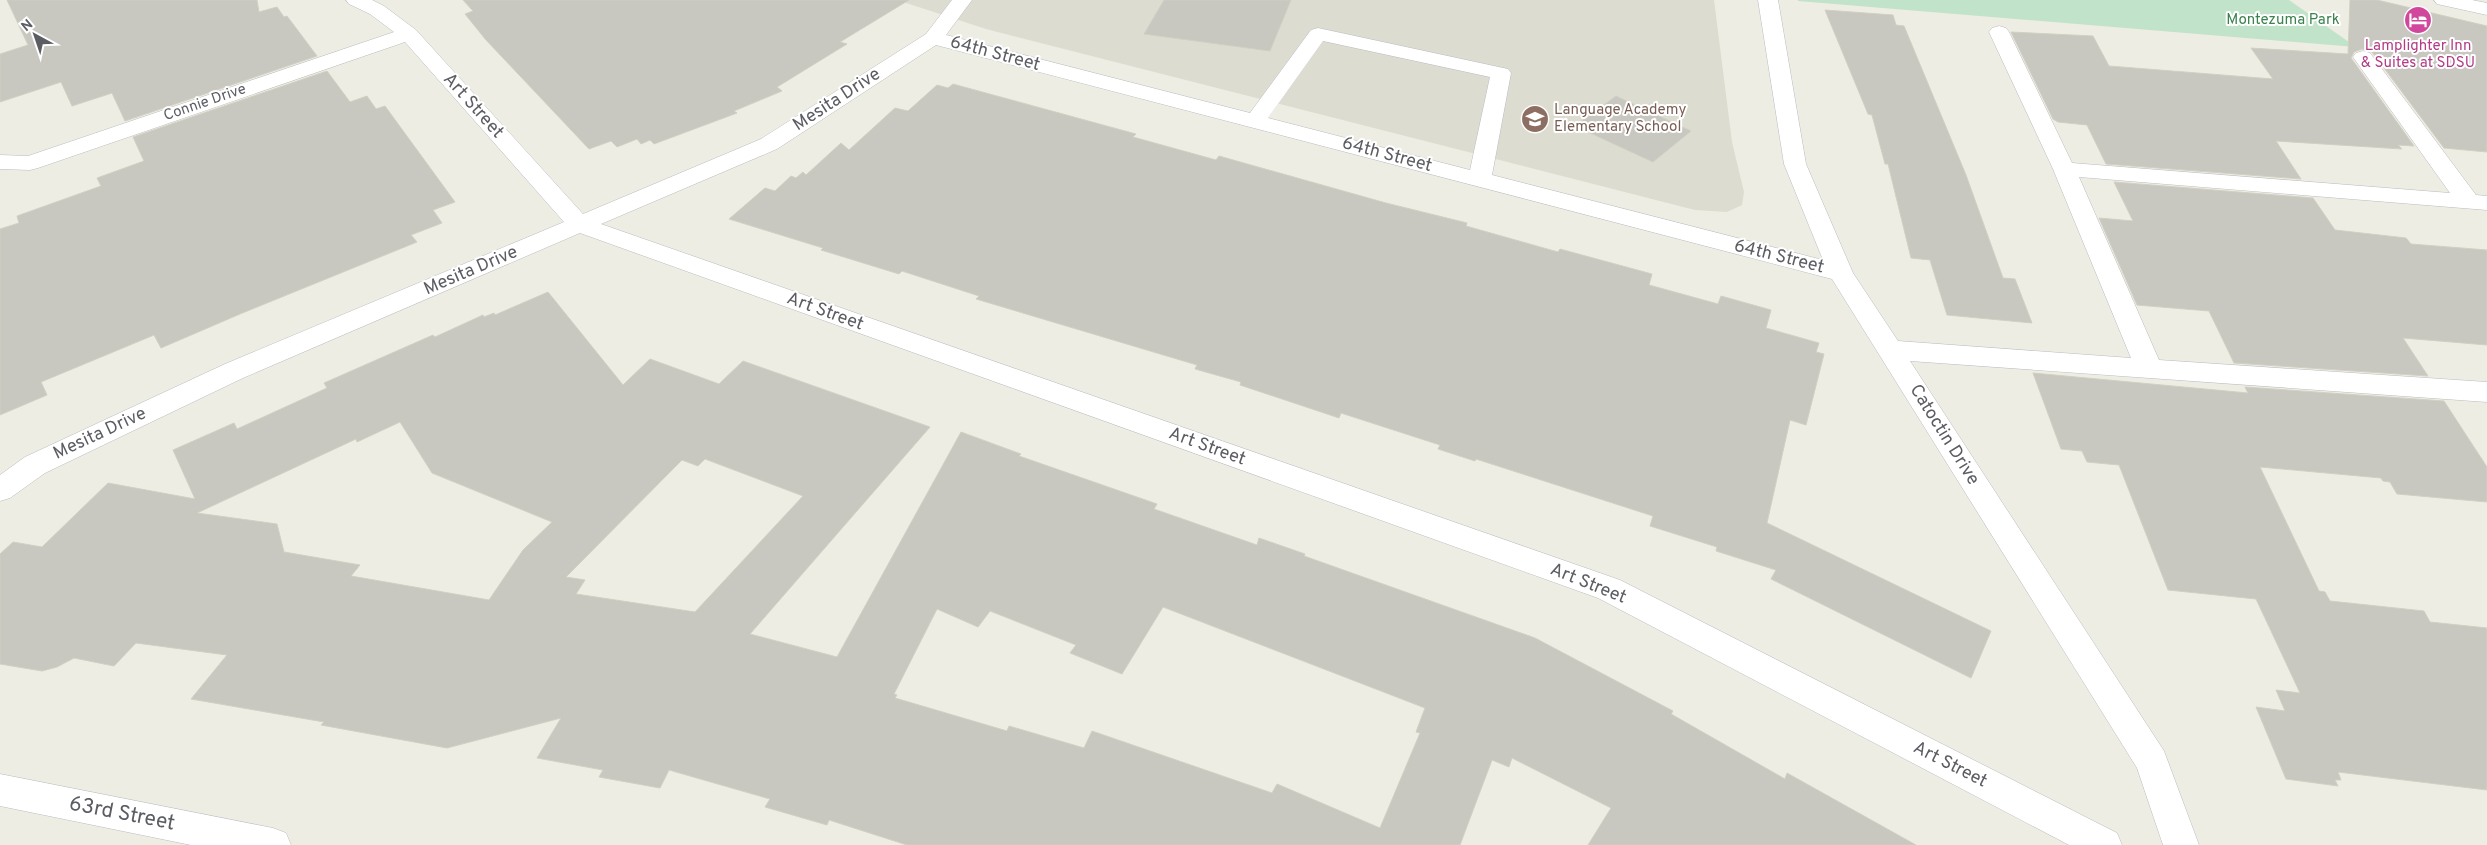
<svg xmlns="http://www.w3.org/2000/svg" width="2487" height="845" font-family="Overpass,sans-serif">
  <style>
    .education { fill: #dddcd1 }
    .green { fill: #c1e3c9 }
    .building { fill: #c8c7c0; stroke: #d1d0c2; fill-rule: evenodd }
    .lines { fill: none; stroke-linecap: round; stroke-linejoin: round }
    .minor-casing { stroke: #bbbbc1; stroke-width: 1 }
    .minor { fill: #fff; fill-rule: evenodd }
    .labels { text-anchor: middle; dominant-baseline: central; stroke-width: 4; stroke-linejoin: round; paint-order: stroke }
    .far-park-label { font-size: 15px; fill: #3b824f; stroke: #fff }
    .far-hotel-label { font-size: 15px; fill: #b23c85; stroke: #fff }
    .far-street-label { font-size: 15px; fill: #5b5d63; stroke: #fff }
    .far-education-label { font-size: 15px; fill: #785e54; stroke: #fff; text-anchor: start }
    .street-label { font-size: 18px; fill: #5b5d63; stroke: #fff }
    .near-street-label { font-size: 21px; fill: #5b5d63; stroke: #fff }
  </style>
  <rect width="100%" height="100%" fill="#edede3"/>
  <path class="education" d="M 897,0 L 1714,0 L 1732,142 L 1744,192 L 1742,205 L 1727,212 L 1695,210 L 986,29 Z"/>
  <path class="green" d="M 1798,0 L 2289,0 L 2356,47 L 1798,1 Z"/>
  <g class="building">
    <path d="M 7,0 L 257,0 L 259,12 L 277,7 L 284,17 L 287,16 L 317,56 L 125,121 L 112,93 L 72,106 L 61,82 L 0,102 L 0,54 L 28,45 Z"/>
    <path d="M 463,0 L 909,0 L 840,42 L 847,44 L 777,87 L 782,91 L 734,111 L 737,113 L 654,144 L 650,140 L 641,144 L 637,139 L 617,147 L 611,141 L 589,149 L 486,40 L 465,14 L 473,11 Z"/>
    <path d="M 1164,0 L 1291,0 L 1270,51 L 1144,34 Z"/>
    <path d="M 2350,0 L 2377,0 L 2487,26 L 2487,152 L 2444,148 L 2372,52 L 2362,49 L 2354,52 L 2351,58 L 2414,146 L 2398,145 L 2402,149 L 2276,141 L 2301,179 L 2106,164 L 2087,125 L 2058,122 L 2053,119 L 2011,32 L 2093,36 L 2109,66 L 2273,79 L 2251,48 L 2348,54 Z"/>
    <path d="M 1825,10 L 1893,15 L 1896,25 L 1904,26 L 1966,175 L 2003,278 L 2015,279 L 2032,323 L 1947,315 L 1930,260 L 1911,258 L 1888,164 L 1885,164 L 1872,115 L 1868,114 Z"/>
    <path d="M 327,71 L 350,102 L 367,96 L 376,109 L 385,106 L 455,202 L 433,210 L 442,223 L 411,235 L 417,242 L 240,314 L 161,348 L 154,335 L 41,382 L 47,395 L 0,415 L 0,229 L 19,223 L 17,216 L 101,186 L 97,178 L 144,161 L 133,137 Z"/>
    <path d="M 953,84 L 1136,134 L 1133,137 L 1216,160 L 1219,156 L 1386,203 L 1467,223 L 1466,226 L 1558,252 L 1560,249 L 1652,274 L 1649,285 L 1718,304 L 1721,296 L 1771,310 L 1766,328 L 1819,343 L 1816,352 L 1824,354 L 1806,425 L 1790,420 L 1767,523 L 1991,631 L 1971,678 L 1771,579 L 1776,570 L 1716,551 L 1717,547 L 1650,526 L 1653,516 L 1476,459 L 1475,461 L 1438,449 L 1440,445 L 1341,413 L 1339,418 L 1240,385 L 1241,382 L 1195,369 L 1197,365 L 976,299 L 979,296 L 902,271 L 899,274 L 821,250 L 823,248 L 729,219 L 765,188 L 775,191 L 791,176 L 796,178 L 803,172 L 806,175 L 841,143 L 849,150 L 895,108 L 908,111 L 937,85 L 948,88 Z"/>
    <path d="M 1616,96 L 1691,131 L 1653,162 L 1575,126 Z"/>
    <path d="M 2114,182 L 2313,198 L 2335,230 L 2406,238 L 2411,244 L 2487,250 L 2487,345 L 2403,338 L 2428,376 L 2234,363 L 2209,311 L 2137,305 L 2099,218 L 2133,221 Z"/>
    <path d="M 548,292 L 623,385 L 650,359 L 719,384 L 743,361 L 930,427 L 750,634 L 837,657 L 961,432 L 1021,454 L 1019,456 L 1157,504 L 1154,509 L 1257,545 L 1259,538 L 1305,554 L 1304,556 L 1535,638 L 1673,711 L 1671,714 L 1785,779 L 1787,773 L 1916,845 L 1588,845 L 1611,808 L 1512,758 L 1509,767 L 1492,760 L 1460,845 L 907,845 L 829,820 L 827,825 L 765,807 L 770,799 L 669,770 L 660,788 L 599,777 L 603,770 L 537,758 L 561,718 L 447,748 L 321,725 L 324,722 L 191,699 L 227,655 L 136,643 L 114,666 L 74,658 L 57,667 L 42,671 L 0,664 L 0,554 L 13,542 L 42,547 L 108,483 L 195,499 L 173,450 L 234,423 L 237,429 L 327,388 L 324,383 L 433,335 L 435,337 L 483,315 L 484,317 L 494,313 L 495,315 ZM 400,422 L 432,473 L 552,522 L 523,550 L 489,600 L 351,576 L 360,565 L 284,552 L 277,524 L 197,513 L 356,439 L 357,442 ZM 705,459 L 803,496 L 695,612 L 576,594 L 585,580 L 566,577 L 682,460 L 698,466 ZM 1163,607 L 1425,708 L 1416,732 L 1420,733 L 1380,828 L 1277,784 L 1272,793 L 1092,731 L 1084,748 L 1009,726 L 1007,731 L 895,698 L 897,695 L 894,694 L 937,609 L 978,627 L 990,611 L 1076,645 L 1070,653 L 1122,674 Z"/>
    <path d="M 2033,373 L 2248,393 L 2245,387 L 2444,401 L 2487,467 L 2487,502 L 2397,494 L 2390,482 L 2383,481 L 2381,478 L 2260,467 L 2319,591 L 2325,592 L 2330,601 L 2424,611 L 2430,622 L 2487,628 L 2487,790 L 2338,772 L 2341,780 L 2335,780 L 2338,786 L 2286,779 L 2256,707 L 2285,711 L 2276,690 L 2300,693 L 2256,599 L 2168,590 L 2119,465 L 2087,462 L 2082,451 L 2061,449 Z"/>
  </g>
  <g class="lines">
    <g class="minor-casing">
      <g id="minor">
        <path d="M 346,0 L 372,0 L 384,6 L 416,30 L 583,214 L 761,139 L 926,34 L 952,0 L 972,0 L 946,35 L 1250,113 L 1311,30 L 1318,28 L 1508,69 L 1511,73 L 1492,175 L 1823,260 L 1784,164 L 1758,0 L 1778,0 L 1806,164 L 1853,273 L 1898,341 L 2131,358 L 2053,169 L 1989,32 L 1992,28 L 1999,26 L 2006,28 L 2009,32 L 2072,163 L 2450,193 L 2353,57 L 2356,53 L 2363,51 L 2370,53 L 2476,195 L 2487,196 L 2487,210 L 2079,177 L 2159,360 L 2487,382 L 2487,402 L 1910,361 L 2164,751 L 2199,845 L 2163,845 L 2137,768 L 1832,279 L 936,45 L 777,149 L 601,224 L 1620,580 L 2117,833 L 2122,845 L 2069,845 L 1598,598 L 580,233 L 243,378 L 45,473 L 10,498 L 0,501 L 0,475 L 25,457 L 225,364 L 564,222 L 405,42 L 38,168 L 30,170 L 0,169 L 0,155 L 28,156 L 394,32 L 370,14 L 349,4 ZM 1323,41 L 1490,77 L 1470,170 L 1268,118 Z"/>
        <path d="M 2434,0 L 2472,0 L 2487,3 L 2487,15 L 2437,4 Z"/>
        <path d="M 0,774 L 273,828 L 286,833 L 291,845 L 191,845 L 0,806 Z"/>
      </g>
    </g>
    <use href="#minor" class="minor"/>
  </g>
  <defs>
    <g id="hotel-disc" transform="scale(1.4375)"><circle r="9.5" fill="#d1479c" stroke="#fff"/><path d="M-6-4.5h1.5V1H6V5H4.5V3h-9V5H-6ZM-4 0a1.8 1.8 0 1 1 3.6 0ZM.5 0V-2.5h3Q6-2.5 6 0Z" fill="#fff"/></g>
    <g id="school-disc" transform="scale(1.4375)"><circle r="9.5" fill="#8d6e63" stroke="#fff"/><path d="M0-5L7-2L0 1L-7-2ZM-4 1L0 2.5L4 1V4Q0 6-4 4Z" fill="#fff"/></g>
  </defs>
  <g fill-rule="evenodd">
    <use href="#hotel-disc" x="2418" y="20"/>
    <use href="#school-disc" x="1535" y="119"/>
  </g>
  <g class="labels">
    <g class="far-park-label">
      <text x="2283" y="20">Montezuma Park</text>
    </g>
    <g class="far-hotel-label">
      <text x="2418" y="46">Lamplighter Inn<tspan x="2418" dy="17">&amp; Suites at SDSU</tspan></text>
    </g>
    <g class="far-street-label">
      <text transform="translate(205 103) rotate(-19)">Connie Drive</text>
    </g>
    <g class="far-education-label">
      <text x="1554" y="110">Language Academy<tspan x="1554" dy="17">Elementary School</tspan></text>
    </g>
    <g class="street-label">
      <text transform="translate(995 54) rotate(15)">64th Street</text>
      <text transform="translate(837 100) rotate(-33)">Mesita Drive</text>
      <text transform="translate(473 106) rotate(48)">Art Street</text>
      <text transform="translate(1387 155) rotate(15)">64th Street</text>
      <text transform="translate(1779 257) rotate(14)">64th Street</text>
      <text transform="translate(471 271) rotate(-23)">Mesita Drive</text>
      <text transform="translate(825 312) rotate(20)">Art Street</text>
      <text transform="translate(100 434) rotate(-25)">Mesita Drive</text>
      <text transform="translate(1944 435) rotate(58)">Catoctin Drive</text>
      <text transform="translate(1207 447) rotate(20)">Art Street</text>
      <text transform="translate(1588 584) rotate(22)">Art Street</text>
      <text transform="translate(1950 765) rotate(27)">Art Street</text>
    </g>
    <g class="near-street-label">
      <text transform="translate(122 814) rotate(11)">63rd Street</text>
    </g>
  </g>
  <g transform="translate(35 35) rotate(320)" stroke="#ffffff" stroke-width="4" paint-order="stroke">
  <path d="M0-4L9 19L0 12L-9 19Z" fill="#5b5d63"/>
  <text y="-8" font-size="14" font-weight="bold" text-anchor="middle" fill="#5b5d63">N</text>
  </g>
</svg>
